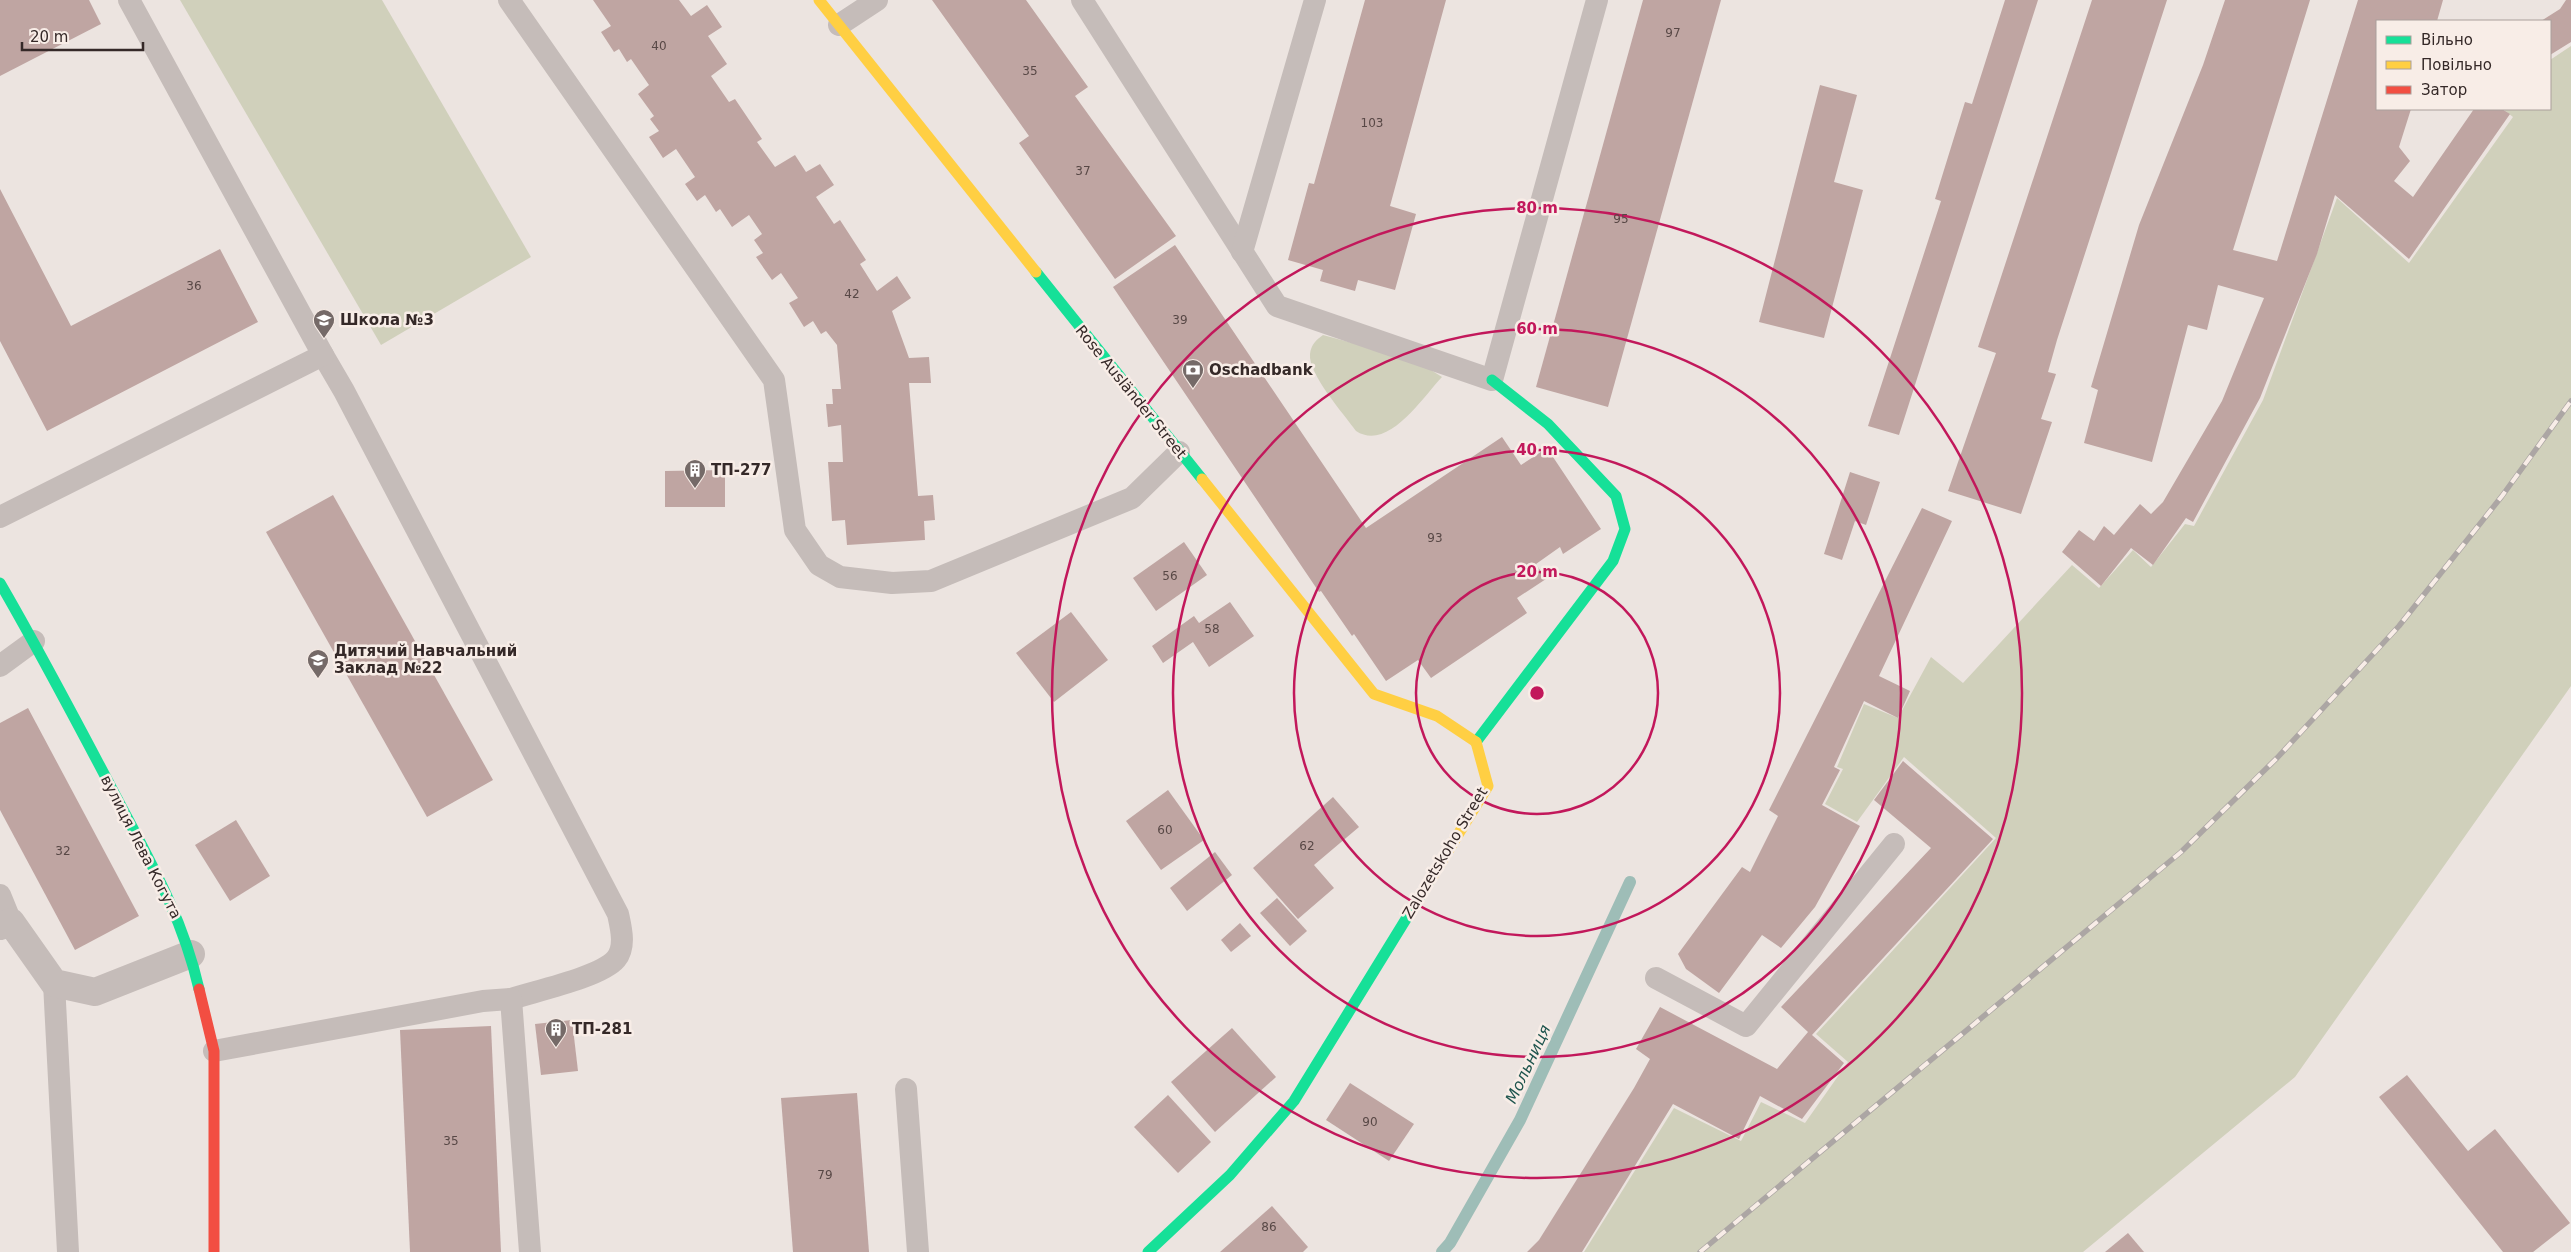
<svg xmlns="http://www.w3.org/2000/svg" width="2571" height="1252" font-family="'DejaVu Sans',sans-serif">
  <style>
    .green { fill: #d0d0bb }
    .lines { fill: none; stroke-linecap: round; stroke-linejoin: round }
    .stream { stroke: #9ebdb7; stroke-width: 12 }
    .building { fill: #bfa5a2 }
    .lane { stroke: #c5bcb9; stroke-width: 22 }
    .street { stroke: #c5bcb9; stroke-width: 28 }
    .fast { stroke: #16e098; stroke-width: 11 }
    .slow { stroke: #ffcf43; stroke-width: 11 }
    .jam { stroke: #f24e42; stroke-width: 11 }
    .rail-casing { stroke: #aca6a4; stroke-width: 5.5 }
    .rail { stroke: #f8ede7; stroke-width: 4; stroke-dasharray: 11; stroke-linecap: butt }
    .ring { fill: none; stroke: #c2185b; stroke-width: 2.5 }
    .labels { text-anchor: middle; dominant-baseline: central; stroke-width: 5; stroke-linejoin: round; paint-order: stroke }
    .number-label { font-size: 12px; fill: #584846 }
    .poi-label { font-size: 15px; font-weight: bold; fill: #352928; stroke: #f8ede7; text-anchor: start }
    .street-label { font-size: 15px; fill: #352928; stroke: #f8ede7 }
    .water-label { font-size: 16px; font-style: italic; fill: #1f554e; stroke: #f8ede7 }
    .centre { fill: #c2185b; stroke: #f8ede7; stroke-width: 2.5 }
    .ring-label { font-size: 15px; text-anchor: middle; font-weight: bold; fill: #c2185b; stroke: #f8ede7; stroke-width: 5; stroke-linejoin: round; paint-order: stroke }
  </style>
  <rect width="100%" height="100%" fill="#ece4e0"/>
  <g class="green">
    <path d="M 180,0 L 382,0 L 531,257 L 381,345 Z"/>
    <path d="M 2571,46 L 2571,686 L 2295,1077 L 2083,1252 L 1584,1252 L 1674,1108 L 1741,1141 L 1761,1102 L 1805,1123 L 1848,1062 L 1816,1034 L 1996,838 L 1904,757 L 1857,822 L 1825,804 L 1843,769 L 1837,767 L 1864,704 L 1898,718 L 1931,657 L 1963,683 L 2072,565 L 2099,588 L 2133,550 L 2151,567 L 2185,524 L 2194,526 L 2263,400 L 2337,198 L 2409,263 L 2513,117 L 2503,109 L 2550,109 L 2550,60 Z"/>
    <path d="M 1323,335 L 1415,360 L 1442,377 C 1422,398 1388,452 1356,431 C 1344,414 1308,374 1310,354 C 1311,345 1316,340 1323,335 Z"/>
  </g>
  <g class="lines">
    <path class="stream" d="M 1442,1252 L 1450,1243 L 1520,1120 L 1630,882"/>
  </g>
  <g class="building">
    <path d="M 0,0 L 89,0 L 101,24 L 0,76 Z"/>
    <path d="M 593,0 L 679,0 L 691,16 L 707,5 L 722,27 L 708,36 L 727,64 L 711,76 L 729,102 L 735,99 L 762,139 L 757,142 L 775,167 L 795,155 L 806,172 L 820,164 L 834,185 L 816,197 L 834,224 L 840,220 L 866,260 L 860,264 L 877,291 L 897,276 L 911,298 L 892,311 L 909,358 L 929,357 L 931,383 L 909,383 L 918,496 L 933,495 L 935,520 L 924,521 L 925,540 L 847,545 L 845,520 L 832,521 L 828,462 L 843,462 L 841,425 L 828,427 L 826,404 L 833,404 L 832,389 L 841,389 L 837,345 L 826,331 L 821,334 L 813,321 L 804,327 L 789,303 L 798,298 L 781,273 L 772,280 L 756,257 L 763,253 L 754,240 L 762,234 L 749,215 L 732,227 L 720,209 L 716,212 L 705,195 L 697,201 L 685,184 L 695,177 L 676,149 L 663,158 L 649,137 L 659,131 L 650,119 L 654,116 L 638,94 L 649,85 L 631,59 L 627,62 L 619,49 L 614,52 L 601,32 L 611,26 Z"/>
    <path d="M 932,0 L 1026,0 L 1088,87 L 1075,96 L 1176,236 L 1115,279 L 1019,143 L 1029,136 Z"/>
    <path d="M 1365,0 L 1446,0 L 1390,206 L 1416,214 L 1395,290 L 1358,280 L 1355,291 L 1320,281 L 1323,270 L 1288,260 L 1309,183 L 1314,184 Z"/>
    <path d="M 1643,0 L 1721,0 L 1608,407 L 1536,387 Z"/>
    <path d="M 2005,0 L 2038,0 L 1899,435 L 1868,426 L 1941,201 L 1935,199 L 1965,102 L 1972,104 Z"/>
    <path d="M 2092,0 L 2167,0 L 2057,340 L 2048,372 L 2056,374 L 2041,419 L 2052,422 L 2021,514 L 1948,491 L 1996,353 L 1978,347 Z"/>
    <path d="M 2225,0 L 2310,0 L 2233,250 L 2277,261 L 2358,0 L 2443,0 L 2437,21 L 2377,21 L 2377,109 L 2411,109 L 2399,147 L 2410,161 L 2394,181 L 2413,197 L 2474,109 L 2502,109 L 2510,114 L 2409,259 L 2335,195 L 2317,254 L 2260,398 L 2193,522 L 2186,518 L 2153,565 L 2131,548 L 2101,586 L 2062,552 L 2079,530 L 2094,541 L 2104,526 L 2114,535 L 2140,504 L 2151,514 L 2163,502 L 2222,401 L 2264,298 L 2218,285 L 2207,330 L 2188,325 L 2152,462 L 2084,443 L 2098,390 L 2091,387 L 2139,225 L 2203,65 Z"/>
    <path d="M 2566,0 L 2571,0 L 2571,42 L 2550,55 L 2550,21 L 2541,21 L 2560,9 Z"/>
    <path d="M 1820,85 L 1857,95 L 1834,182 L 1863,190 L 1824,338 L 1759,322 Z"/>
    <path d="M 0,189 L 71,326 L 220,249 L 258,322 L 47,431 L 0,341 Z"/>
    <path d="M 1175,245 L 1366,528 L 1502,437 L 1521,465 L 1547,448 L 1601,529 L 1563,554 L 1560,547 L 1536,564 L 1546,579 L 1517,598 L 1527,613 L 1431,678 L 1418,660 L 1386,681 L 1354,634 L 1352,636 L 1321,591 L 1319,592 L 1113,287 Z"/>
    <path d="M 725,470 L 725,507 L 665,507 L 665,471 Z"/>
    <path d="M 1850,472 L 1880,482 L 1866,525 L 1855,521 L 1842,560 L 1824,554 Z"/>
    <path d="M 333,495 L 493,780 L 427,817 L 266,532 Z"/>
    <path d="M 1922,508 L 1952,521 L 1879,676 L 1910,691 L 1898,718 L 1864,701 L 1834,767 L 1840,770 L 1822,805 L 1860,826 L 1815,907 L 1781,948 L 1762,935 L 1719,993 L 1686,969 L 1678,954 L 1742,867 L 1750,872 L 1778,816 L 1769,810 Z"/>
    <path d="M 1184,542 L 1207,575 L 1156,611 L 1133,578 Z"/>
    <path d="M 1230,602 L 1254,636 L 1209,667 L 1193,642 L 1163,663 L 1152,646 L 1194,616 L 1199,623 Z"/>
    <path d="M 1071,612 L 1108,660 L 1054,702 L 1016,653 Z"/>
    <path d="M 28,708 L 139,916 L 75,950 L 0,810 L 0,723 Z"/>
    <path d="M 1903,761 L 1993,839 L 1812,1035 L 1844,1063 L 1802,1119 L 1760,1096 L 1739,1139 L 1673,1104 L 1582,1252 L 1527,1252 L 1539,1240 L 1634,1088 L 1650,1059 L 1636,1049 L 1660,1007 L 1777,1069 L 1808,1032 L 1781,1007 L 1931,848 L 1874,800 Z"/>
    <path d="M 1168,790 L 1204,840 L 1161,870 L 1126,821 Z"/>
    <path d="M 1333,797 L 1359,827 L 1314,865 L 1334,888 L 1298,919 L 1253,868 Z"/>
    <path d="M 236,820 L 270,876 L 230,901 L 195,845 Z"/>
    <path d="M 1215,852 L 1232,875 L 1187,911 L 1170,888 Z"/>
    <path d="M 1277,898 L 1307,931 L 1290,946 L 1260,913 Z"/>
    <path d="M 1240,923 L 1251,936 L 1231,952 L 1221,940 Z"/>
    <path d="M 572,1020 L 578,1071 L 541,1075 L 535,1024 Z"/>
    <path d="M 491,1026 L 501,1252 L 410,1252 L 400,1030 Z"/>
    <path d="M 1232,1028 L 1276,1077 L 1215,1132 L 1171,1082 Z"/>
    <path d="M 2407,1075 L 2468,1151 L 2495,1129 L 2570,1223 L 2533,1252 L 2503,1252 L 2379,1097 Z"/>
    <path d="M 1350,1083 L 1414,1124 L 1389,1161 L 1326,1120 Z"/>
    <path d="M 857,1093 L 869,1252 L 793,1252 L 781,1098 Z"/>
    <path d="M 1168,1095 L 1211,1142 L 1178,1173 L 1134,1127 Z"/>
    <path d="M 1272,1206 L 1308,1247 L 1303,1252 L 1220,1252 Z"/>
    <path d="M 2128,1233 L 2144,1252 L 2105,1252 Z"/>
  </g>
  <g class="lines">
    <g class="lane">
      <path d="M 509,0 L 774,380 L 795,530 L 819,565 L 840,577 L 892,583 L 931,581 L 1132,498 L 1179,452"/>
      <path d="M 1082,0 L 1277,306 L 1492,380 L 1597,0"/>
      <path d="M 839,25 L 877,0"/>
      <path d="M 1242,252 L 1315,0"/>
      <path d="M 323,355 L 344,391 L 618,914 C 621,928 626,947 616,959 C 601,977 535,991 511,999"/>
      <path d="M 0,517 L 323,355 L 129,0"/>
      <path d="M 0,666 L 34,641"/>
      <path d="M 0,895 L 11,922"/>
      <path d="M 1656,978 L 1746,1026 L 1894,844"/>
      <path d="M 54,983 L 68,1252"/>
      <path d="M 214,1051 L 483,1001 L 511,999 L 530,1252"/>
      <path d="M 906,1089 L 918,1252"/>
    </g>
    <path class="street" d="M 0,926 L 11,922 L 54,983 L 95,992 L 191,954"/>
    <g class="fast">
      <path d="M 1036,272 L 1202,479"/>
      <path d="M 0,583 C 39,650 75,719 111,787 C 146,854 182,914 199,989"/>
      <path d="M 1476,742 L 1613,561 L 1625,529 L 1616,496 L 1548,424 L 1492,380"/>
      <path d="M 1148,1252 L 1230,1175 L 1294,1101 L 1430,880"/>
    </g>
    <g class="slow">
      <path d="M 819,0 L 1036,272"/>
      <path d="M 1202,479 L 1374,694 L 1437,716 L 1476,742"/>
      <path d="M 1430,880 L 1488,786 L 1476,742"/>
    </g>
    <path class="jam" d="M 199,989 L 214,1051 L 214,1252"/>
    <g class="rail-casing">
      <path id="rail" d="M 1700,1252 L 2181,852 L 2277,758 L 2399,626 L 2502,496 L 2571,401"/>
    </g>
    <use href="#rail" class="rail"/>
  </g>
  <g class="ring">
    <circle cx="1537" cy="693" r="121"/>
    <circle cx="1537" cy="693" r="243"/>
    <circle cx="1537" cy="693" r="364"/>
    <circle cx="1537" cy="693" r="485"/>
  </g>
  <defs>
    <g id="school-pin" transform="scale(1.125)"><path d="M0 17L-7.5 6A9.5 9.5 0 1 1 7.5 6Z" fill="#756a68" stroke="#f8ede7"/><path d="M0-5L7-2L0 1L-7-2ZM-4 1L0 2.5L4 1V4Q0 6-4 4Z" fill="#fff"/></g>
    <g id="bank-pin" transform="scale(1.125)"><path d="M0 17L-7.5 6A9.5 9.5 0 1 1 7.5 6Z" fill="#756a68" stroke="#f8ede7"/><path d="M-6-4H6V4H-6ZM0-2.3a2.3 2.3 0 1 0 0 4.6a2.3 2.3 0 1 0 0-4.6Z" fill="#fff"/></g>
    <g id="building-pin" transform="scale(1.125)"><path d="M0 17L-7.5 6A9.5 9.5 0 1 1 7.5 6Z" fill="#756a68" stroke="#f8ede7"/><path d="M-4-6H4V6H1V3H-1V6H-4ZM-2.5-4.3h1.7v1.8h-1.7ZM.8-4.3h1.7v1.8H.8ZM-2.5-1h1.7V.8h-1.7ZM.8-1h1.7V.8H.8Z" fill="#fff"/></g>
  </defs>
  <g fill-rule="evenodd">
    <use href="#school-pin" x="324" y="320"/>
    <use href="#bank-pin" x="1193" y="370"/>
    <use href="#building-pin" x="695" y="470"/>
    <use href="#school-pin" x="318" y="660"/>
    <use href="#building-pin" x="556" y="1029"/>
  </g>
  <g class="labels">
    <g class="number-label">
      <text x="1673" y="33">97</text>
      <text x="659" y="46">40</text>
      <text x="1030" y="71">35</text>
      <text x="1372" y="123">103</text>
      <text x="1083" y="171">37</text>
      <text x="1621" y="219">95</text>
      <text x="194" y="286">36</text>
      <text x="852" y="294">42</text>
      <text x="1180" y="320">39</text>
      <text x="1435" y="538">93</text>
      <text x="1170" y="576">56</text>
      <text x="1212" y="629">58</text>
      <text x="1165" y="830">60</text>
      <text x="1307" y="846">62</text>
      <text x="63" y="851">32</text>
      <text x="1370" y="1122">90</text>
      <text x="451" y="1141">35</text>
      <text x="825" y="1175">79</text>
      <text x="1269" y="1227">86</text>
    </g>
    <g class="poi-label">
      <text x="340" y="320">Школа №3</text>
      <text x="1209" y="370">Oschadbank</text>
      <text x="711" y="470">ТП-277</text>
      <text x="334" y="651">Дитячий Навчальний<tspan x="334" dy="17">Заклад №22</tspan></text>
      <text x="572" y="1029">ТП-281</text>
    </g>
    <g class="street-label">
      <text transform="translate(1131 392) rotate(51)">Rose Ausländer Street</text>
      <text transform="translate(141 847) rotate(63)">вулиця Лева Когута</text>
      <text transform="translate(1445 853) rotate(-59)">Zalozetskoho Street</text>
    </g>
    <g class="water-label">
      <text transform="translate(1528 1064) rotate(-65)">Мольниця</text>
    </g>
  </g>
  <circle cx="1537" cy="693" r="8" class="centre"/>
  <g class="ring-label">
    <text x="1537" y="213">80 m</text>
    <text x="1537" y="334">60 m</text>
    <text x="1537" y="455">40 m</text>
    <text x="1537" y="577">20 m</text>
  </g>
  <rect x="2376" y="20" width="175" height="90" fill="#f8ede7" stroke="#aa9f9b"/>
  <rect x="2386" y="36" width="25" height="8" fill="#16e098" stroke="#aa9f9b"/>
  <text x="2421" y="45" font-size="15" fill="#352928">Вільно</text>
  <rect x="2386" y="61" width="25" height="8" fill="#ffcf43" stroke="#aa9f9b"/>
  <text x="2421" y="70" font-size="15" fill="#352928">Повільно</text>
  <rect x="2386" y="86" width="25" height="8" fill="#f24e42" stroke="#aa9f9b"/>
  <text x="2421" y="95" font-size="15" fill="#352928">Затор</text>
  <path d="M22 42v8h121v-8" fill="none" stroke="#352928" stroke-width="2.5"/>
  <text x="30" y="42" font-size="15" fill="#352928" stroke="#f8ede7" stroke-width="4" paint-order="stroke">20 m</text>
</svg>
